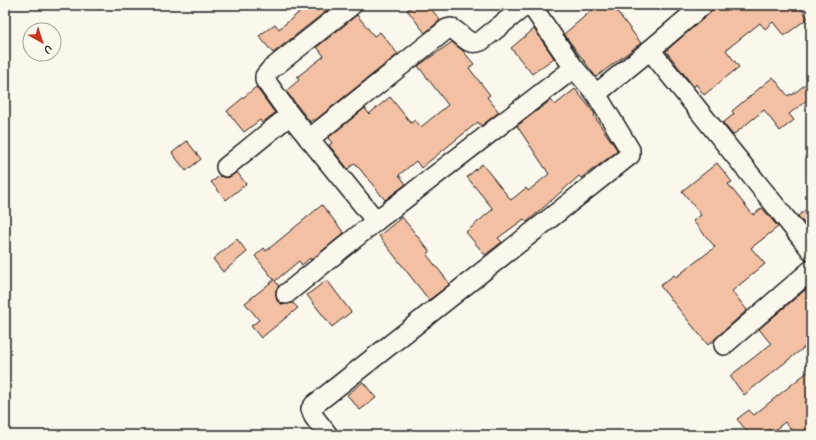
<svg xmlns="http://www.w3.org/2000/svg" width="816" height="440" font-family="Mynerve,sans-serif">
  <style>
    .building { fill: #f3c0a4; stroke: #1c1c1c }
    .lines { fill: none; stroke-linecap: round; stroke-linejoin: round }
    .minor-casing { stroke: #1c1c1c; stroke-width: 22 }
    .minor { stroke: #fbf7ec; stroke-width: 19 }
  </style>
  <rect width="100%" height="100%" fill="#fbf7ec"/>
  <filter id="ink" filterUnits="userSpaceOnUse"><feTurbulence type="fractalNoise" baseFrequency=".025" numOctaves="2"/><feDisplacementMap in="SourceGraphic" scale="8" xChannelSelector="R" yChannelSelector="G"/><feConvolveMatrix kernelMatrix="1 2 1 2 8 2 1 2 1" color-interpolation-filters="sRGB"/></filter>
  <g filter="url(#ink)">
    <g class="building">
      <path d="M 296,5 L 334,5 L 273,53 L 259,36 L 275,24 L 279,29 L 301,11 Z"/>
      <path d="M 414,5 L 428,5 L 440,20 L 425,33 L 407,10 Z"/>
      <path d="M 598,5 L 612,5 L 641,43 L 596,77 L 564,34 Z"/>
      <path d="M 718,5 L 790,5 L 794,10 L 799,6 L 808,18 L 784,36 L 773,22 L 765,29 L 760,23 L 726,50 L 739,67 L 704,95 L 696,84 L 694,87 L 666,51 Z"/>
      <path d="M 357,15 L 374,36 L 380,32 L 398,54 L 314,121 L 313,119 L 310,122 L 286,91 L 299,80 L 297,77 L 324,56 L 317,47 Z"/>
      <path d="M 534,29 L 554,58 L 532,74 L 511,48 Z"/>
      <path d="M 452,42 L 463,51 L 474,64 L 469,68 L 490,95 L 487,97 L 499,112 L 481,126 L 478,122 L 421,168 L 416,161 L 399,175 L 406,184 L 385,200 L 355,163 L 348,169 L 329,145 L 332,143 L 328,138 L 365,108 L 369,114 L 390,97 L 411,123 L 415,120 L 421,127 L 448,105 L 418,66 Z"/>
      <path d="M 773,77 L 788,96 L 790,94 L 792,95 L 811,80 L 811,97 L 789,114 L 794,120 L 780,131 L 764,110 L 733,135 L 723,123 L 734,114 L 732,111 Z"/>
      <path d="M 256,87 L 275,113 L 262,123 L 260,120 L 244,132 L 227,111 Z"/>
      <path d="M 575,89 L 595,114 L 594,116 L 618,151 L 581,178 L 579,176 L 527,222 L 524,219 L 498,238 L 502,242 L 485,255 L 466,232 L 493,209 L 467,177 L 482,164 L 511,200 L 526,188 L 528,191 L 549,174 L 517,126 L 551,100 L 555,105 Z"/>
      <path d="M 187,141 L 201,159 L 186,171 L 172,153 Z"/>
      <path d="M 717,163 L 732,182 L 728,184 L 753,215 L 762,208 L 778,227 L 751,248 L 765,264 L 732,291 L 747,310 L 708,345 L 660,286 L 674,275 L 676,277 L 715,247 L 693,221 L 701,215 L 682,191 Z"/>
      <path d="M 237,172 L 246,184 L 226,200 L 211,182 L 220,176 L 228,178 Z"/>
      <path d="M 322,205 L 344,233 L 311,260 L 310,258 L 302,265 L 299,261 L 275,281 L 279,286 L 276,290 L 277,301 L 282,304 L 293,303 L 298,308 L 261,338 L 251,326 L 259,320 L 245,303 L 274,280 L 255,256 L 264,248 L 266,251 Z"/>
      <path d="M 811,205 L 811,232 L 798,216 Z"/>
      <path d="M 402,217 L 430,252 L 427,255 L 450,284 L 429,300 L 379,236 Z"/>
      <path d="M 237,239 L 247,252 L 223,272 L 213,259 Z"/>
      <path d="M 327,280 L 351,312 L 332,327 L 307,295 Z"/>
      <path d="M 811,285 L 811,342 L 744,395 L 730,376 L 771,344 L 759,329 Z"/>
      <path d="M 811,369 L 811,435 L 795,435 L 785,422 L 771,433 L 769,429 L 762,435 L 750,435 L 737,419 L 749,410 L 754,415 Z"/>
      <path d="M 363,382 L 376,398 L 360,410 L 347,395 Z"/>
    </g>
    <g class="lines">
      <g class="minor-casing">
        <g id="minor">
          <path d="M 352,5 L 270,70 L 265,76 L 265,80 L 290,115 L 376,221"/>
          <path d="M 650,50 L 811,250"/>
          <path d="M 596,94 L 650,50 L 703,5"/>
          <path d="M 309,139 L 447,29 L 451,28 C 463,34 467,47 481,41 L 526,5"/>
          <path d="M 226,167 L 290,115"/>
          <path d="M 286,294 L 376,221 L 574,68"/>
          <path d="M 724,345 L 811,270"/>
          <path d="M 328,435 L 314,417 L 311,409 L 314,405 L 630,155 L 630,150 L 596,94 L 574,68 L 531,5"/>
        </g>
      </g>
      <use href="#minor" class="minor"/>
    </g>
  </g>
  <rect width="816" height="440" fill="none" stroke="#fbf7ec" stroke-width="20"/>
  <rect x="10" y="10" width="796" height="420" fill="none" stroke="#1c1c1c" stroke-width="1.5" filter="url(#ink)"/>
  <g transform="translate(42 42) rotate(141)"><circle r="19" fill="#fbf7ec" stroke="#a29f99"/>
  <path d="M0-3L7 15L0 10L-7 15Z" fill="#c8321e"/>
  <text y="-6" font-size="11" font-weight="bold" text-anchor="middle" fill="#1c1c1c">U</text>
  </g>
</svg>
